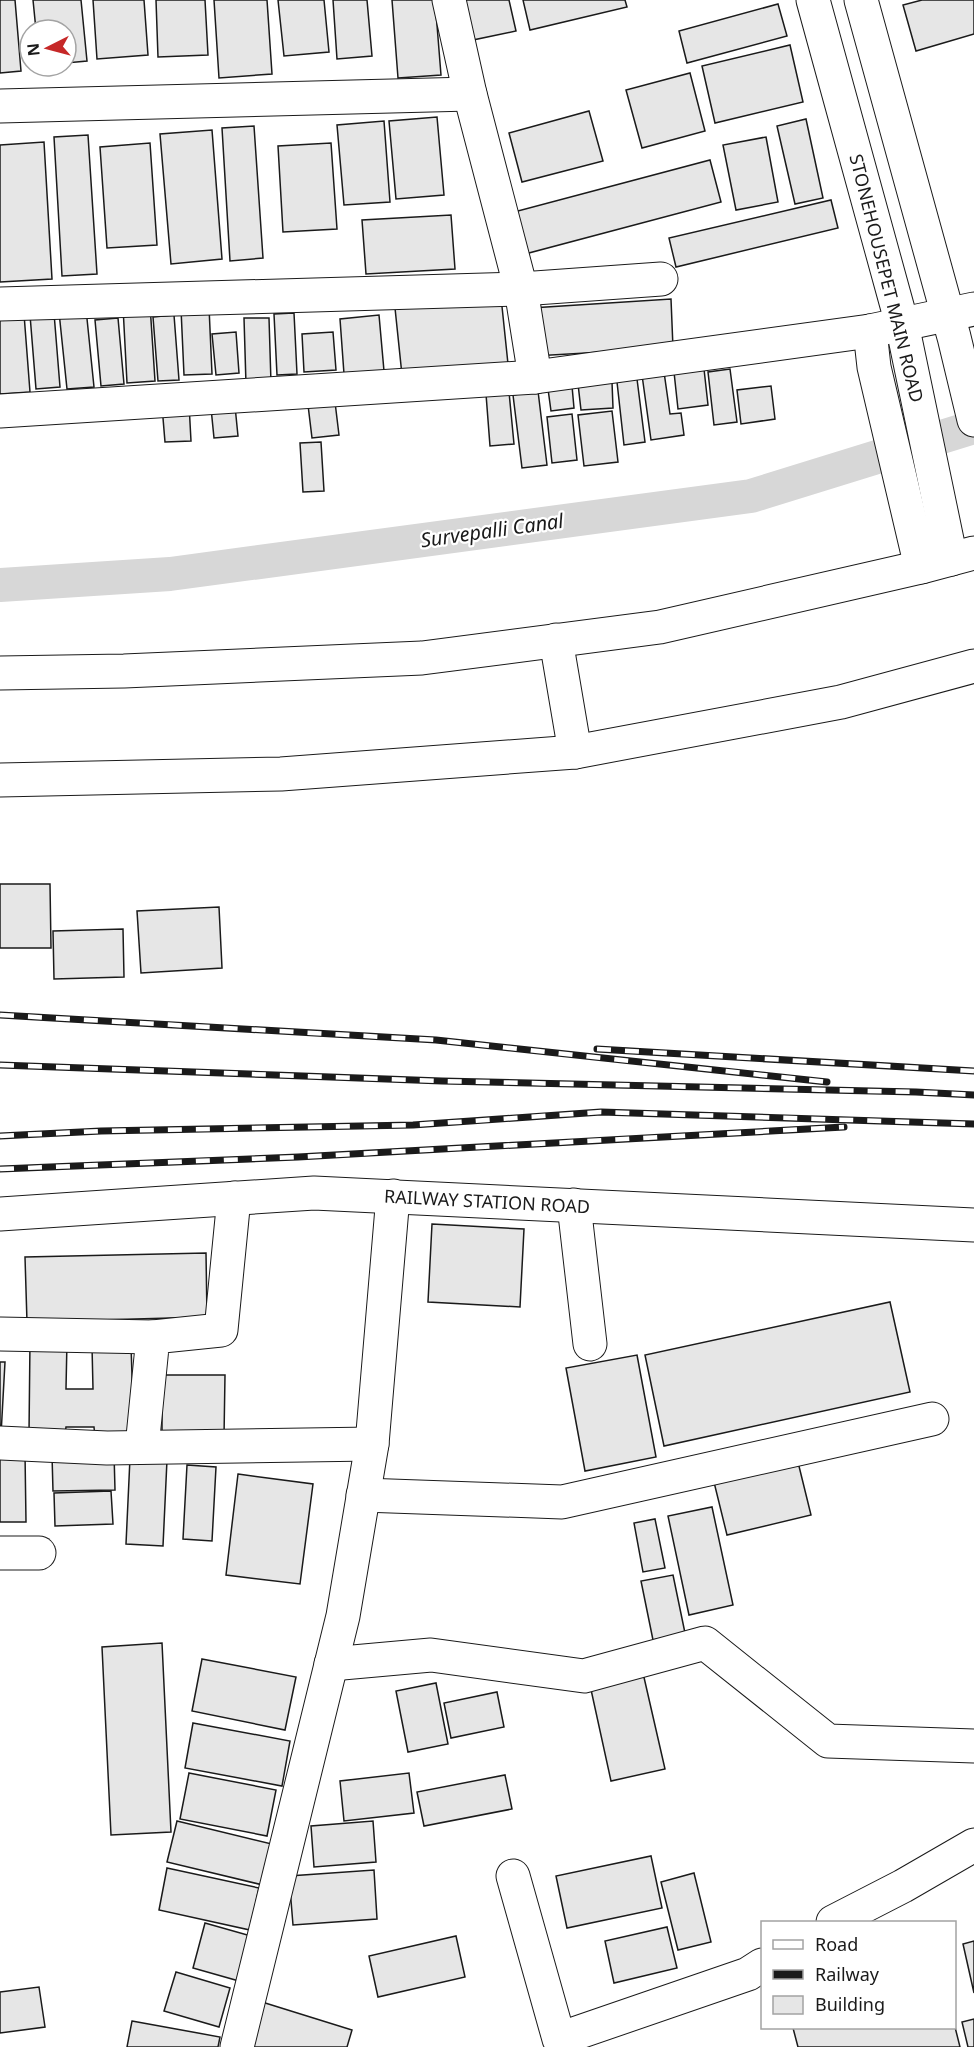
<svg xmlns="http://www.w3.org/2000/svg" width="974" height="2047" font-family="'Noto Sans',sans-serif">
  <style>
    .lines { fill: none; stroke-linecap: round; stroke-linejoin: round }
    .canal { stroke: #d7d7d7; stroke-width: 34 }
    .building { fill: #e6e6e6; stroke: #1a1a1a; stroke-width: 1.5 }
    .minor-casing { stroke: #1a1a1a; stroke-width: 35 }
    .major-casing { stroke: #1a1a1a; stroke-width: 35 }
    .minor { stroke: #fff; stroke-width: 33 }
    .major { stroke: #fff; stroke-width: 33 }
    .rail-casing { stroke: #1a1a1a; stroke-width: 7 }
    .rail { stroke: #fff; stroke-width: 4.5; stroke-dasharray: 14; stroke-linecap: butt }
    .labels { text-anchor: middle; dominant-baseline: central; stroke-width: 4.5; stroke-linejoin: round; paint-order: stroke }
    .street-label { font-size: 18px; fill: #1a1a1a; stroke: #fff }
    .water-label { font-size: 20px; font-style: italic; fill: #1a1a1a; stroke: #fff }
  </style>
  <rect width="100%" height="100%" fill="#fff"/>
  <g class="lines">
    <path class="canal" d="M 0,585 L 170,574 L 751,496 L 974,427"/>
  </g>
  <g class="building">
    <path d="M 0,0 L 15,0 L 21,71 L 0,73 Z"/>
    <path d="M 33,0 L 81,0 L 87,61 L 66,63 L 66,30 L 36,30 Z"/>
    <path d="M 93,0 L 144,0 L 148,55 L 97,59 Z"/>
    <path d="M 156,0 L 205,0 L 208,55 L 158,57 Z"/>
    <path d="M 214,0 L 267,0 L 272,74 L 219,78 Z"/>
    <path d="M 278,0 L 324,0 L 329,52 L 284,56 Z"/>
    <path d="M 333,0 L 367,0 L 372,56 L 337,59 Z"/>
    <path d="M 392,0 L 435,0 L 441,75 L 398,78 Z"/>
    <path d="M 459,0 L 509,0 L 516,31 L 468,41 Z"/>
    <path d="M 523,0 L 625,0 L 627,7 L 530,30 Z"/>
    <path d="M 922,0 L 974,0 L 974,34 L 916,51 L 903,5 Z"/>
    <path d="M 778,4 L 787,36 L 687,63 L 679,31 Z"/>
    <path d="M 790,45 L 803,102 L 715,123 L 702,66 Z"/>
    <path d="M 690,73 L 705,131 L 642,148 L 626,90 Z"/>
    <path d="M 589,111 L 603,161 L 522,182 L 509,133 Z"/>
    <path d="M 437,117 L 444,195 L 396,199 L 389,121 Z"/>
    <path d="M 806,119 L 823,198 L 795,204 L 777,126 Z"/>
    <path d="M 384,121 L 390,202 L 344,205 L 337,125 Z"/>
    <path d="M 254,126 L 263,258 L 230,261 L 222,128 Z"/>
    <path d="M 212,130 L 222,259 L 171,264 L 160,134 Z"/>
    <path d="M 88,135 L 97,274 L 62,276 L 54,137 Z"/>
    <path d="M 766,137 L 778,202 L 736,210 L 723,145 Z"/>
    <path d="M 44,142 L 52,279 L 0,282 L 0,145 Z"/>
    <path d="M 150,143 L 157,245 L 107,248 L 100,147 Z"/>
    <path d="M 331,143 L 337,229 L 283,232 L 278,146 Z"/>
    <path d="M 710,160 L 721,202 L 525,254 L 514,212 Z"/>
    <path d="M 831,200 L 838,228 L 676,267 L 669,238 Z"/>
    <path d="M 451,215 L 455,269 L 366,274 L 362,220 Z"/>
    <path d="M 501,297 L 508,364 L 402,375 L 395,308 Z"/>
    <path d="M 671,299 L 673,348 L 534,356 L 531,308 Z"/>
    <path d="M 150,305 L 155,381 L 127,383 L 123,307 Z"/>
    <path d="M 209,307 L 212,374 L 184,375 L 181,309 Z"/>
    <path d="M 86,309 L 94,387 L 67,389 L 59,312 Z"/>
    <path d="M 54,313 L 60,387 L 36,389 L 30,315 Z"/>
    <path d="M 294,313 L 297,374 L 277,375 L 274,314 Z"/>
    <path d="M 24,314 L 30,392 L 0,394 L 0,316 Z"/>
    <path d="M 174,315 L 179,380 L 158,381 L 153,317 Z"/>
    <path d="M 379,315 L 384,371 L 344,374 L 340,319 Z"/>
    <path d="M 118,318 L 124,384 L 101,386 L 95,320 Z"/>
    <path d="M 244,318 L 269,318 L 271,383 L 246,384 Z"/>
    <path d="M 236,332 L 239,373 L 216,375 L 212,334 Z"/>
    <path d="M 333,332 L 336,370 L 304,372 L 302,334 Z"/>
    <path d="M 704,369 L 708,405 L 678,409 L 674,372 Z"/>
    <path d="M 730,369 L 737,422 L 714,425 L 708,372 Z"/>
    <path d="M 664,372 L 670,414 L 681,413 L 684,435 L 651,440 L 642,375 Z"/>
    <path d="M 637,379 L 645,442 L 624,445 L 617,382 Z"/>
    <path d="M 612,382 L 613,408 L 581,410 L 578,384 Z"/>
    <path d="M 572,386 L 574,408 L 551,411 L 548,389 Z"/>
    <path d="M 771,386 L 775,419 L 741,424 L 737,390 Z"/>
    <path d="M 538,391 L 547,465 L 522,468 L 513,395 Z"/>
    <path d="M 509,392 L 514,444 L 490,446 L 486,394 Z"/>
    <path d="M 335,402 L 339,435 L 312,438 L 308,405 Z"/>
    <path d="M 189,404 L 191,441 L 165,442 L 162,406 Z"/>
    <path d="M 235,406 L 238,436 L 214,438 L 211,408 Z"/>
    <path d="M 612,411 L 618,462 L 584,466 L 578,415 Z"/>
    <path d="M 572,414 L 577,460 L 552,463 L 547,417 Z"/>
    <path d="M 321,442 L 324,491 L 303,492 L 300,443 Z"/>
    <path d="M 0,884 L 50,884 L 51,948 L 0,948 Z"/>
    <path d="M 219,907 L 222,968 L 141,973 L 137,911 Z"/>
    <path d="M 123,929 L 124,977 L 54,979 L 53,931 Z"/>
    <path d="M 432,1224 L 524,1229 L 520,1307 L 428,1302 Z"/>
    <path d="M 206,1253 L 207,1317 L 27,1322 L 25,1257 Z"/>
    <path d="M 890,1302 L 910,1392 L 664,1446 L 645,1355 Z"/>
    <path d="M 30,1341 L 67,1341 L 66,1389 L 93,1389 L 92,1346 L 131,1345 L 134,1437 L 95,1438 L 94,1427 L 66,1427 L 65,1435 L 29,1434 Z"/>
    <path d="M 637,1355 L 656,1457 L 585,1471 L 566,1368 Z"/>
    <path d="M 0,1362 L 5,1362 L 1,1435 L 0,1435 Z"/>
    <path d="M 162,1375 L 225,1375 L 224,1437 L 162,1437 Z"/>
    <path d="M 0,1452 L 25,1453 L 26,1522 L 0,1522 Z"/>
    <path d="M 114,1453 L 115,1490 L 53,1491 L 52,1455 Z"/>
    <path d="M 796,1454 L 811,1515 L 727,1535 L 712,1474 Z"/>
    <path d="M 130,1458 L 167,1460 L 163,1546 L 126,1544 Z"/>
    <path d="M 187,1465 L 216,1467 L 212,1541 L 183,1539 Z"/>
    <path d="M 238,1474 L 313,1484 L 300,1584 L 226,1575 Z"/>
    <path d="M 111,1491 L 113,1524 L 55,1526 L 54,1493 Z"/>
    <path d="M 712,1507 L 733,1605 L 689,1615 L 668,1516 Z"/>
    <path d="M 655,1519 L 665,1568 L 643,1572 L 634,1523 Z"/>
    <path d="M 673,1575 L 685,1633 L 653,1640 L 641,1581 Z"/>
    <path d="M 162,1643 L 171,1832 L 111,1835 L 102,1647 Z"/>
    <path d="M 202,1659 L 296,1677 L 285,1730 L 192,1711 Z"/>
    <path d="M 643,1673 L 665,1769 L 611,1781 L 590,1685 Z"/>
    <path d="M 436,1683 L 448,1744 L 408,1752 L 396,1691 Z"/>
    <path d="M 497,1692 L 504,1727 L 451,1738 L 444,1703 Z"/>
    <path d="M 193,1723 L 290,1741 L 282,1786 L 185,1768 Z"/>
    <path d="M 189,1773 L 276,1790 L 267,1836 L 180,1819 Z"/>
    <path d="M 409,1773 L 414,1813 L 344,1821 L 340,1781 Z"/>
    <path d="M 505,1775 L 512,1809 L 424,1826 L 417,1792 Z"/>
    <path d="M 177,1821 L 276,1845 L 267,1886 L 167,1862 Z"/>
    <path d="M 373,1821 L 376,1862 L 314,1867 L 311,1826 Z"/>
    <path d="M 651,1856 L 662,1908 L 567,1928 L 556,1876 Z"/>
    <path d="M 167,1868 L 259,1888 L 250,1930 L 159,1910 Z"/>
    <path d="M 374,1870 L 377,1919 L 293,1925 L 289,1876 Z"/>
    <path d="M 694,1873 L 711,1942 L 678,1950 L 661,1882 Z"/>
    <path d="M 205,1923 L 251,1936 L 239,1981 L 193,1968 Z"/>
    <path d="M 667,1927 L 677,1968 L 614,1983 L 605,1941 Z"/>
    <path d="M 456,1936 L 465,1977 L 378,1997 L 369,1956 Z"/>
    <path d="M 974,1941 L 974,1993 L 963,1944 Z"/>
    <path d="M 176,1972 L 230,1988 L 219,2027 L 164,2011 Z"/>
    <path d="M 39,1987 L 45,2027 L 0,2033 L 0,1992 Z"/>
    <path d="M 262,2002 L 352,2030 L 347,2047 L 248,2047 Z"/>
    <path d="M 974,2019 L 974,2047 L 968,2047 L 962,2022 Z"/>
    <path d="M 132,2021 L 220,2037 L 218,2047 L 127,2047 Z"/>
    <path d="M 954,2023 L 960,2047 L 798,2047 L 793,2028 L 954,2028 Z"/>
  </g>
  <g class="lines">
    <g class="minor-casing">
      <g id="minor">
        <path d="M 449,0 L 470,94 L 521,289 L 535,377"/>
        <path d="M 0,106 L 470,94"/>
        <path d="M 0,304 L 521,289 L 661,279"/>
        <path d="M 870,331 L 874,367 L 921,567"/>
        <path d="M 0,411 L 535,377 L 870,331 L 974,309"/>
        <path d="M 574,1205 L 590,1344"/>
        <path d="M 0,1214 L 314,1193 L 974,1225"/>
        <path d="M 0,1334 L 153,1337"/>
        <path d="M 0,1443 L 107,1448 L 372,1444"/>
        <path d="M 142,1447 L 153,1337 L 221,1330 L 234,1198"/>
        <path d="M 363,1495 L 562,1502 L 932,1419"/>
        <path d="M 0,1553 L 39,1553"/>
        <path d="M 331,1664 L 431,1655 L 584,1676 L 705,1643 L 828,1741 L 974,1746"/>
        <path d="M 513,1876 L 559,2039 L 748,1974 L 762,1965"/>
        <path d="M 833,1922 L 903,1886 L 974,1845"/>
        <path d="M 237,2047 L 343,1616 L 372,1444 L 393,1196"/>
      </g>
    </g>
    <g class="major-casing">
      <g id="major">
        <path d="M 813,0 L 902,324 L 951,559"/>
        <path d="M 861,0 L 954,337 L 974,420"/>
        <path d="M 556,640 L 575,752"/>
        <path d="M 0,673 L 124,671 L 422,658 L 660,627 L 921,567 L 974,553"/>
        <path d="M 0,780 L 281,774 L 575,752 L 841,702 L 974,666"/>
      </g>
    </g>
    <use href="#minor" class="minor"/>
    <use href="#major" class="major"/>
    <g class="rail-casing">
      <g id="rail">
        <path d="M 0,1015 L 436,1040 L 827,1082"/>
        <path d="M 597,1049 L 974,1071"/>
        <path d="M 0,1065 L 442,1081 L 916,1092 L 974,1095"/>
        <path d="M 0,1136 L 101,1131 L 413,1125 L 601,1112 L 974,1124"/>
        <path d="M 0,1169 L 298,1157 L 844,1127"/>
      </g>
    </g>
    <use href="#rail" class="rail"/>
  </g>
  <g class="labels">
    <g class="street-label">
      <text transform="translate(887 278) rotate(76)">STONEHOUSEPET MAIN ROAD</text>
      <text transform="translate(487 1201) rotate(3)">RAILWAY STATION ROAD</text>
    </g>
    <g class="water-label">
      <text transform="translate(492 530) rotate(-8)">Survepalli Canal</text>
    </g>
  </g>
  <rect x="761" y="1921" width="195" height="108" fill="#ffffff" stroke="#a3a3a3" stroke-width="1.5"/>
  <rect x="773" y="1940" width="30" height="9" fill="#ffffff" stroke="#a3a3a3" stroke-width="1.5"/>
  <text x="815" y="1951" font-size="18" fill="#1a1a1a">Road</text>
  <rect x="773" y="1970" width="30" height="9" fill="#1a1a1a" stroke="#a3a3a3" stroke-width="1.5"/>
  <text x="815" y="1981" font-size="18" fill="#1a1a1a">Railway</text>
  <rect x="773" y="1996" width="30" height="18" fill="#e6e6e6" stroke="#a3a3a3" stroke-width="1.5"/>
  <text x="815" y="2011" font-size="18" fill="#1a1a1a">Building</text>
  <g transform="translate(48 48) rotate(264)"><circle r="28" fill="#ffffff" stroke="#a3a3a3" stroke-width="1.5"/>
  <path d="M0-4.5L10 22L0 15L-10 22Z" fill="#c62828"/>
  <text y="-9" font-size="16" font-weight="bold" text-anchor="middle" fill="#1a1a1a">N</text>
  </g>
</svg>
